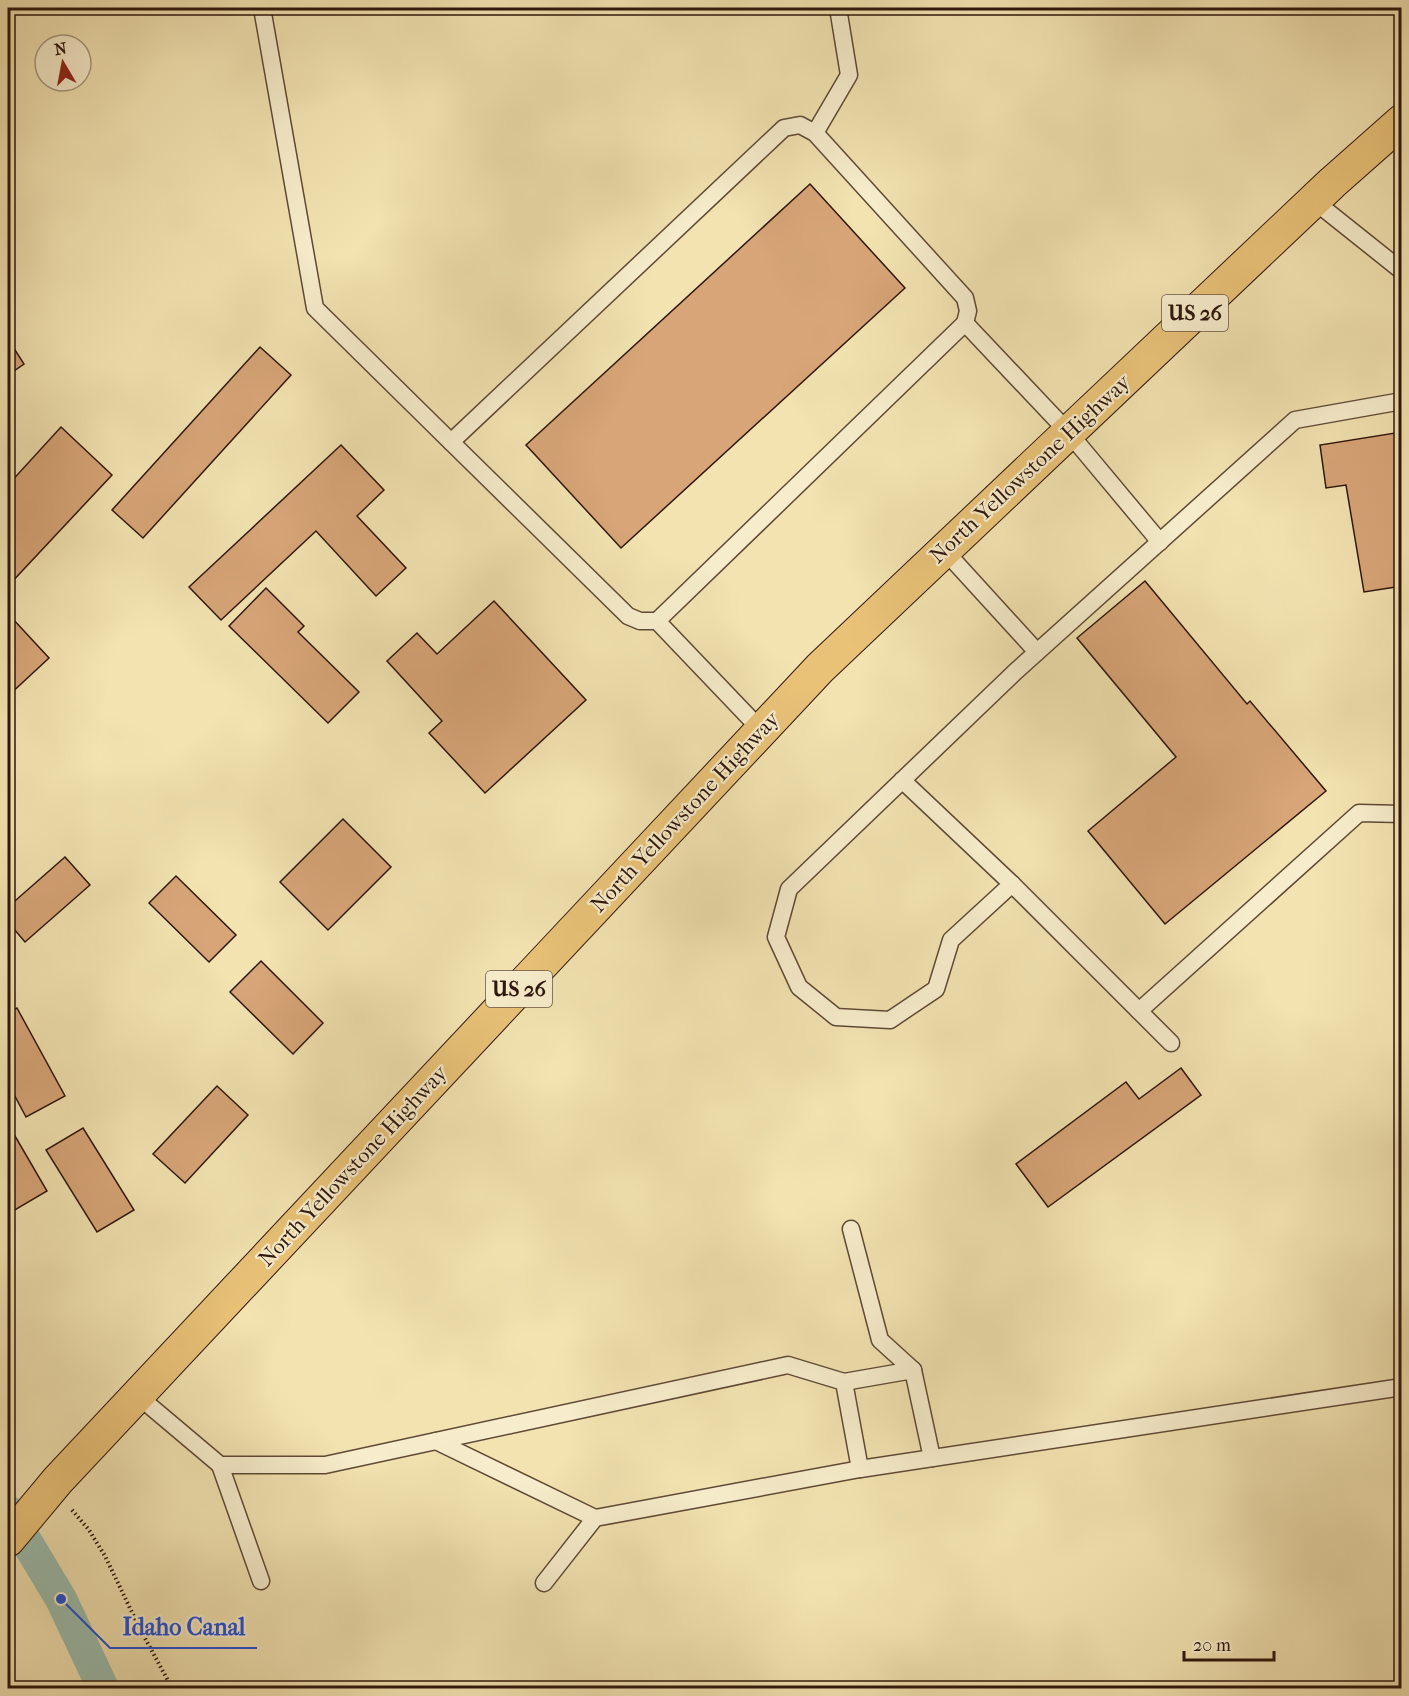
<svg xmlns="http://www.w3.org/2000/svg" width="1409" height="1696" font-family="'IM FELL French Canon',serif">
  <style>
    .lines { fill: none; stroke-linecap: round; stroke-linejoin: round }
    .canal { stroke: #9bbeaf; stroke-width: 32 }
    .building { fill: #d7a577; stroke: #2e160d; stroke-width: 1.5 }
    .lane-casing { stroke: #5f4936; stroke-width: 19 }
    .highway-casing { stroke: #2e160d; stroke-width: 35 }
    .path { stroke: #2e160d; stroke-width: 4; stroke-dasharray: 1.5 3; stroke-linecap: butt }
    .lane { stroke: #f7edcc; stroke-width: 16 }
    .highway { stroke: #e9c278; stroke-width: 33 }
    .labels { text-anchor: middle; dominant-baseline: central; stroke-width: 4.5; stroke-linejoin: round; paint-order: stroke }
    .shield { fill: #f7edcc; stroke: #6a5646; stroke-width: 1.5 }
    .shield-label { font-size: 21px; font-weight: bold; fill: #2e160d }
    .street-label { font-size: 22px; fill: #2e160d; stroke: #f7edcc }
    .leader { fill: none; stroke: #1d4ed8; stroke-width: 2 }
    .callout-dot { fill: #1d4ed8; stroke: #f7edcc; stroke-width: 2 }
    .callout-label { font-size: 24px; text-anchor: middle; font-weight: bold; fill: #1d4ed8; stroke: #f7edcc; stroke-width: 4.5; stroke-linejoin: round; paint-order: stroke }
  </style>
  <rect width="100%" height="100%" fill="#f2e3b1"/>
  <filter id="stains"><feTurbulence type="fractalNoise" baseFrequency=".00333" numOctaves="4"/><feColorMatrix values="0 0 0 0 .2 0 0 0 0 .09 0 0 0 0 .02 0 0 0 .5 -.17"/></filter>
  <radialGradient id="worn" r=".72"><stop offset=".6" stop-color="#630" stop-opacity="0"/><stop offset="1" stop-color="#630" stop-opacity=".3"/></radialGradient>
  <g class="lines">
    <path class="canal" d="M 8,1511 L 61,1599 L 103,1688"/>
  </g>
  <g class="building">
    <path d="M 810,184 L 905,288 L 621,548 L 526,445 Z"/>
    <path d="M 8,339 L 24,364 L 8,375 Z"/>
    <path d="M 260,347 L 291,375 L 143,538 L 112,510 Z"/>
    <path d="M 61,427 L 112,475 L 8,586 L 8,485 Z"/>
    <path d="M 1395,433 L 1402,471 L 1402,586 L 1364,592 L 1346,485 L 1326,488 L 1320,445 Z"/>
    <path d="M 341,445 L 384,490 L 357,516 L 406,568 L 376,596 L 316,531 L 221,620 L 189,587 Z"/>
    <path d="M 1145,581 L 1247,704 L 1250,701 L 1326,791 L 1165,924 L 1088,831 L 1176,757 L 1077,638 Z"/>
    <path d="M 266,588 L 304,626 L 298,632 L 359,692 L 328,723 L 229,626 Z"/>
    <path d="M 494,601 L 586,700 L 485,793 L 429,733 L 442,721 L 387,661 L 417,633 L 437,654 Z"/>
    <path d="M 12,618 L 49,658 L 8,696 L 8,623 Z"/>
    <path d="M 343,819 L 391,867 L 328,930 L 280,882 Z"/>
    <path d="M 65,857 L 90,885 L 25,942 L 8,922 L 8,907 Z"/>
    <path d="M 176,876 L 236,935 L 209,962 L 149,903 Z"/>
    <path d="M 261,961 L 323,1023 L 293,1054 L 230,992 Z"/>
    <path d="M 17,1008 L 65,1096 L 26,1117 L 8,1083 L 8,1013 Z"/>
    <path d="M 1181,1068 L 1201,1095 L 1048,1207 L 1016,1164 L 1126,1082 L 1139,1099 Z"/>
    <path d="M 217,1086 L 248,1115 L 185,1183 L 153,1154 Z"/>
    <path d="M 8,1124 L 47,1191 L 8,1214 Z"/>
    <path d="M 83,1128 L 134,1210 L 97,1232 L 46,1150 Z"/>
  </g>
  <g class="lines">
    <g class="lane-casing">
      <g id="lane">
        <path d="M 262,8 L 315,308 L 451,442"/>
        <path d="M 815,133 L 849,75 L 838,8"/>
        <path d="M 1313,200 L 1402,271"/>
        <path d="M 944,550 L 1037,652"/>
        <path d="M 657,621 L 640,621 L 628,616 L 451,442 L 784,128 L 800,125 L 815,133 L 965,298 L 968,311 L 965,323"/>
        <path d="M 762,731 L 657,621 L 965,323 L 1069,433 L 1160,542"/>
        <path d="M 902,780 L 1012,884 L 951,940 L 936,989 L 890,1020 L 836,1017 L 799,987 L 776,937 L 789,889 L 1015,672 L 1295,420 L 1402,401"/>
        <path d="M 1012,884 L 1171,1043"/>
        <path d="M 1139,1011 L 1359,813 L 1402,814"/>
        <path d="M 851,1229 L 880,1340 L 913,1370"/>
        <path d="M 844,1382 L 913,1370 L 932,1458"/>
        <path d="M 137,1395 L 220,1465 L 325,1465 L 788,1365 L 844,1382 L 860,1469 L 595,1518 L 544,1583"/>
        <path d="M 436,1441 L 595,1518"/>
        <path d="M 220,1465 L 261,1581"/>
        <path d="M 860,1469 L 1402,1387"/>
      </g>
    </g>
    <g class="highway-casing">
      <path id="highway" d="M 8,1540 L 58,1480 L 820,668 L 1332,183 L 1402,121"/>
    </g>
    <path class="path" d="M 72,1510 L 89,1530 L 105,1556 L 140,1629 L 172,1688"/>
    <use href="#lane" class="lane"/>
    <use href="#highway" class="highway"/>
  </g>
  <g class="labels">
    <g class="shield">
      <rect x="1162" y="295" width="66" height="36" rx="4.5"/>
      <rect x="486" y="971" width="66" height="36" rx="4.5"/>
    </g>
    <g class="shield-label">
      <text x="1195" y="313">US 26</text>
      <text x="519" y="989">US 26</text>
    </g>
    <g class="street-label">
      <text transform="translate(1030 469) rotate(-43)">North Yellowstone Highway</text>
      <text transform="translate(685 812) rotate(-47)">North Yellowstone Highway</text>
      <text transform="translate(353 1166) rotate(-47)">North Yellowstone Highway</text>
    </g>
  </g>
  <path class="leader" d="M61 1599L110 1648H257"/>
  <circle class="callout-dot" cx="61" cy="1599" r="6"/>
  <g class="callout-label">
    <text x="184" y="1635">Idaho Canal</text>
  </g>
  <rect width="1409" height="1696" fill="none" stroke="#f2e3b1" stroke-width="30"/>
  <rect x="9" y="9" width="1391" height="1678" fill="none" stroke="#2e160d" stroke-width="3"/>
  <rect x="15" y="15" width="1379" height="1666" fill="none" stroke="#2e160d" stroke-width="1.5"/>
  <g transform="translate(63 63) rotate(350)"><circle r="28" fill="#f7edcc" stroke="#a79780" stroke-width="1.5"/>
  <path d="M0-4.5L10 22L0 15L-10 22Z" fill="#8f2418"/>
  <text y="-9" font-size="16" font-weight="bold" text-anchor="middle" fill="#2e160d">N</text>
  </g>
  <path d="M1184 1651v9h90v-9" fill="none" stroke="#2e160d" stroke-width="3"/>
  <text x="1193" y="1651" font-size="18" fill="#2e160d" stroke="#f7edcc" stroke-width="4.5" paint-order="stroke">20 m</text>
  <rect width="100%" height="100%" filter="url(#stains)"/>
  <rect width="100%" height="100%" fill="url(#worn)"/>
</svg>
